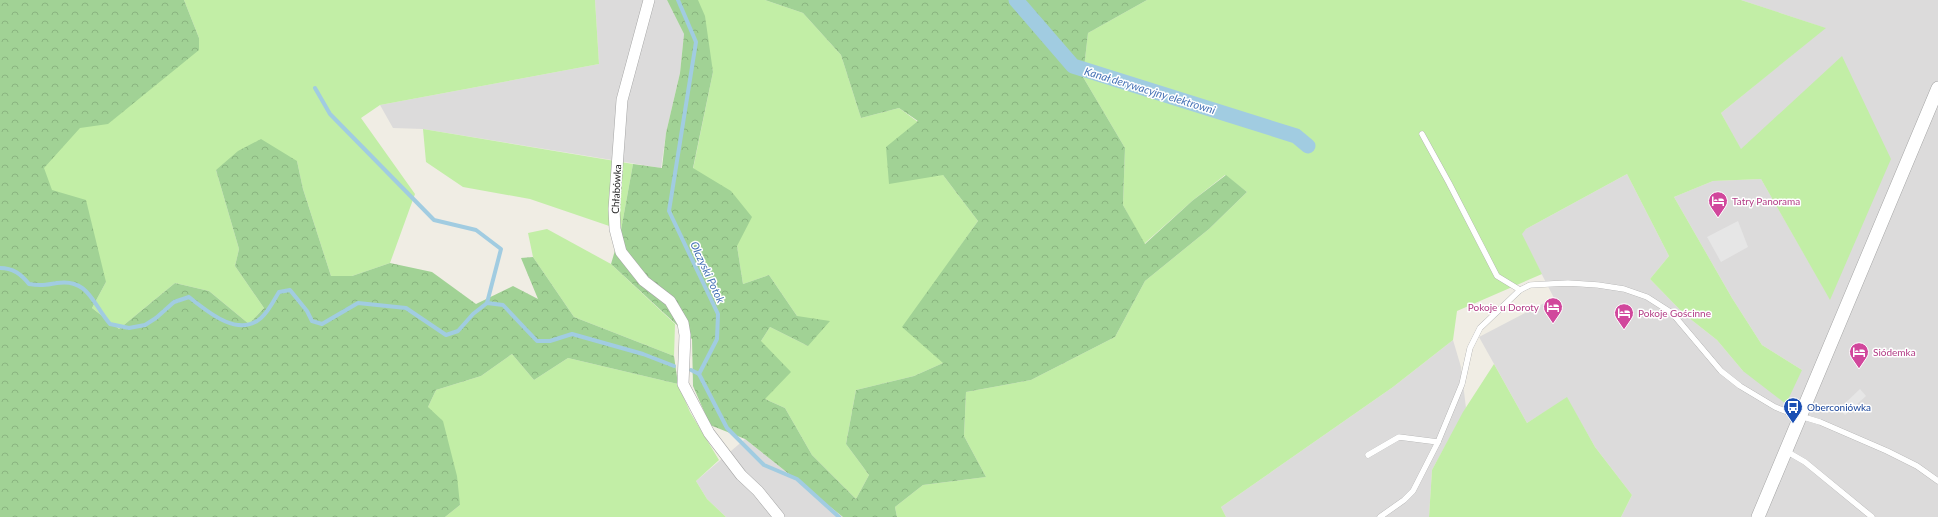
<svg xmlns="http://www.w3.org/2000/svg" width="1938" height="517" font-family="Lato,sans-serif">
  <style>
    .residential { fill: #dcdbdb }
    .grass { fill: #c2eea6 }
    .forest { fill: url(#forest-crowns) }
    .parking { fill: #e6e6e6 }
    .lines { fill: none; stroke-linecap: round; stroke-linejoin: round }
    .stream { stroke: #a1cce1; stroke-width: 4 }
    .canal { stroke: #a1cce1; stroke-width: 15 }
    .service-casing { stroke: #a5a5a5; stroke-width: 6 }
    .minor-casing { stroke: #a5a5a5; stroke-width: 12 }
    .tertiary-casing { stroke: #a5a5a5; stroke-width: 14 }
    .service { stroke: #fff; stroke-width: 5.5 }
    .minor { stroke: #fff; stroke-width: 11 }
    .tertiary { stroke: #fff; stroke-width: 13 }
    .labels { text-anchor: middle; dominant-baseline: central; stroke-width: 3; stroke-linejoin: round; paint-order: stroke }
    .street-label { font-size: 10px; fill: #1e1e1e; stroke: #fff }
    .hotel-label { font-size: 10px; fill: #b23c85; stroke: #fff; text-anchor: start }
    .transit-label { font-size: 10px; fill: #164399; stroke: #fff; text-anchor: start }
    .water-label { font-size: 11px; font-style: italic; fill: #4471b5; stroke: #fff }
  </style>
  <defs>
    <pattern id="forest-crowns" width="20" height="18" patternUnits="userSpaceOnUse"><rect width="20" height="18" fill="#a1d295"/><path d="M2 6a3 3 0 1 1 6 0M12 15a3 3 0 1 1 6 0" fill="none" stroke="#8ab480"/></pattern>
  </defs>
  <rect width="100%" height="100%" fill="#f0ede4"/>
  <g class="residential">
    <path d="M 595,0 L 667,0 L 684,34 L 680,73 L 666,133 L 661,168 L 423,129 L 393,128 L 380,105 L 599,64 Z"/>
    <path d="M 1741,0 L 1938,0 L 1938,517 L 1621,517 L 1632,495 L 1595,447 L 1567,398 L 1527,423 L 1479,337 L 1554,298 L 1521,234 L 1526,229 L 1627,174 L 1669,256 L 1650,279 L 1684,314 L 1717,340 L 1743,371 L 1802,370 L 1762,345 L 1732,298 L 1674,197 L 1713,181 L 1761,179 L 1830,299 L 1842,57 L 1741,150 L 1721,113 L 1825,28 Z"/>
    <path d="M 1453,340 L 1461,367 L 1466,408 L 1432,470 L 1429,517 L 1226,517 L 1221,507 L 1393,387 Z"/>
    <path d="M 745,439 L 843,517 L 726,517 L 707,499 L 696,481 Z"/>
  </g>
  <g class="grass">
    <path d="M 0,0 L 199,38 L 184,0 L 595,0 L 599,64 L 380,105 L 361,118 L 415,194 L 390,263 L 352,276 L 331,276 L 303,189 L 297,161 L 216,170 L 239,249 L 235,266 L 264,308 L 249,324 L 209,291 L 175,283 L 119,329 L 92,308 L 106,282 L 0,219 Z"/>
    <path d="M 697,0 L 765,0 L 803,13 L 841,55 L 861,118 L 899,108 L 918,122 L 943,175 L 978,221 L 952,258 L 943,363 L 914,376 L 856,390 L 846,444 L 869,475 L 856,499 L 812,455 L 785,408 L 765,399 L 761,341 L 770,327 L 808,346 L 797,316 L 769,275 L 743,284 L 737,246 L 693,169 L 713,72 Z"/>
    <path d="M 1147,0 L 1741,0 L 1826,28 L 1721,113 L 1741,149 L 1842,56 L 1891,159 L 1830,300 L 1761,179 L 1713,181 L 1674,197 L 1732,298 L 1762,345 L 1802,370 L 1786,404 L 1743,371 L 1717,340 L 1684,314 L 1650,279 L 1669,256 L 1627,174 L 1526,229 L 1522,234 L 1542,274 L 1457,311 L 1453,340 L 1393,387 L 1221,507 L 1226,517 L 897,517 L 895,507 L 923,485 L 986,477 L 964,436 L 966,392 L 1031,380 L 1115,337 L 1145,281 L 1209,229 L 1247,192 L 1225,175 L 1192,201 L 1144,244 L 1123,205 L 1125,148 L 1083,77 L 1088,33 Z"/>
    <path d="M 423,129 L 633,164 L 621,230 L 530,199 L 463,187 L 426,162 Z"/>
    <path d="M 547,229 L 611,264 L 675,324 L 674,356 L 574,317 L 533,257 L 528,233 Z"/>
    <path d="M 512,354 L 534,380 L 568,358 L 678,384 L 690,412 L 719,460 L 696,481 L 707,499 L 726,517 L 445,517 L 460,505 L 428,407 L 436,390 L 481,376 Z"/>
    <path d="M 1494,364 L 1527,423 L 1567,397 L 1595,447 L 1632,495 L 1621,517 L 1429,517 L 1432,470 L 1463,412 Z"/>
  </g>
  <g class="forest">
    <path d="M 0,0 L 184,0 L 199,38 L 199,50 L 108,124 L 80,128 L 44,168 L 52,190 L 86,200 L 106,282 L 92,308 L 119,329 L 175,283 L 209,291 L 249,324 L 264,308 L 235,266 L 239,249 L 216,170 L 238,151 L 261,139 L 297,161 L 303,189 L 331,276 L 352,276 L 390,263 L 432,272 L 476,304 L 513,286 L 538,299 L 521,258 L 533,257 L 574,317 L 674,356 L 678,384 L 568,358 L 534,380 L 512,354 L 481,376 L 436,390 L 428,407 L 443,421 L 457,476 L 460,505 L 445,517 L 0,517 Z"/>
    <path d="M 667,0 L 698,0 L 705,16 L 713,72 L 693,168 L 731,191 L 752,217 L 737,246 L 743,284 L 769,275 L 797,316 L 830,321 L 808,346 L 770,327 L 761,341 L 791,372 L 765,399 L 785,408 L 812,455 L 856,499 L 869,475 L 846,444 L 856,390 L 914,376 L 943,363 L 902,327 L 978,221 L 943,175 L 889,184 L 886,147 L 918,121 L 899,108 L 861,118 L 841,55 L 803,13 L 765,0 L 1147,0 L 1088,33 L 1083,77 L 1125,148 L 1123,205 L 1145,244 L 1192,201 L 1226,175 L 1247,192 L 1209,229 L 1145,281 L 1115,337 L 1031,380 L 966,392 L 964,436 L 986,477 L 923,485 L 895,507 L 897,517 L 843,517 L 745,439 L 710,425 L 693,386 L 692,339 L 611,264 L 621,230 L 633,164 L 662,168 L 666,133 L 680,73 L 684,34 Z"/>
  </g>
  <g class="parking">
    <path d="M 1738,221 L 1748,247 L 1721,262 L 1707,237 Z"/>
    <path d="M 1860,389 L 1866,396 L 1845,415 L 1839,409 Z"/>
  </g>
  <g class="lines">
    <g class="stream">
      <path d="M 678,0 L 696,42 L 669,211 L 718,314 L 717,339 L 699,374 L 727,428 L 764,465 L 797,479 L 839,517"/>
      <path d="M 315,88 L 330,114 L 434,220 L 476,230 L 501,249 L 487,303"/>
      <path d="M 0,268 C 13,268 21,274 29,284 C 40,286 46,285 57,283 C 88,278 93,304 110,324 L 129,328 L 145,325 L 156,318 L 174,302 L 189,297 C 208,312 238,338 261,318 C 269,311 274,300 279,292 L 290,290 L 307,311 L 312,321 L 322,324 L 358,303 L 406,308 L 446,335 L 458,331 L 473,314 L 487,303 L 503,305 L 537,341 L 550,341 L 572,334 L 643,354 L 674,366"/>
      <path d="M 691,370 L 699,374"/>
    </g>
    <path class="canal" d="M 1016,0 L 1073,66 L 1296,136 L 1308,146"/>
    <g class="service-casing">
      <g id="service">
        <path d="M 1422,134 L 1449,183 L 1497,276 L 1520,290"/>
        <path d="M 1786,451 L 1805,462 L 1872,517"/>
        <path d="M 1368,455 L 1399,437 L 1438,442"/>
        <path d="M 1380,517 L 1404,500 L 1413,491 L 1438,442 L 1462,384 L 1470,348 L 1480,328 L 1520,290 L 1530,285 L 1568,283 L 1598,285 L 1624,289 L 1647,297 L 1672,313 L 1721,371 L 1740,386 L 1775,407 L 1790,413 L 1820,422 L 1887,451 L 1917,466 L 1938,481"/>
      </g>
    </g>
    <g class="minor-casing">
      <path id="minor" d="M 649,0 L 622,100 L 614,209 L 615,229 L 621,252 L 644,281 L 670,301 L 683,323 L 685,335 L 683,384 L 709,433 L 741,475 L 758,491 L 779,517"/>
    </g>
    <g class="tertiary-casing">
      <path id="tertiary" d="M 1758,517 L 1938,88"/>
    </g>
    <use href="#service" class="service"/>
    <use href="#minor" class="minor"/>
    <use href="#tertiary" class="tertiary"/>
  </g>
  <defs>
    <g id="hotel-pin" transform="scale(1)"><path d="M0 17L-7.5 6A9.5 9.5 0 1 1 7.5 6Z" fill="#d1479c" stroke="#fff"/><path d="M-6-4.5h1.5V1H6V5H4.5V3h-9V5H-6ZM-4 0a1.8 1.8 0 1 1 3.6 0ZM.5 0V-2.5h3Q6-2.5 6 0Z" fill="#fff"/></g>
    <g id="bus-pin" transform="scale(1)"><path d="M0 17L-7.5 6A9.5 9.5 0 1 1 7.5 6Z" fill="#1a4fb4" stroke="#fff"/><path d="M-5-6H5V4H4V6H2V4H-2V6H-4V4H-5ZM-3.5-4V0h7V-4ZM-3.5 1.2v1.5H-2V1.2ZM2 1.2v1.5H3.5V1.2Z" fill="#fff"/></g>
  </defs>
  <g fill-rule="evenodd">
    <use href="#hotel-pin" x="1718" y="201"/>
    <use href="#hotel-pin" x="1553" y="307"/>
    <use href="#hotel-pin" x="1624" y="313"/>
    <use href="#hotel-pin" x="1859" y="352"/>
    <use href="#bus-pin" x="1793" y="407"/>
  </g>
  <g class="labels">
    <g class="street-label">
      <text transform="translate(616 189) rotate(-87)">Chłabówka</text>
    </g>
    <g class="hotel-label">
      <text x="1732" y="201">Tatry Panorama</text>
      <text x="1539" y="307" text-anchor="end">Pokoje u Doroty</text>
      <text x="1638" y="313">Pokoje Gościnne</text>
      <text x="1873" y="352">Siódemka</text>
    </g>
    <g class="transit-label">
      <text x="1807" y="407">Oberconiówka</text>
    </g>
    <g class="water-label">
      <text transform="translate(1150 90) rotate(17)">Kanał derywacyjny elektrowni</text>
      <text transform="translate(708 272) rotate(65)">Olczyski Potok</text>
    </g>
  </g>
</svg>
